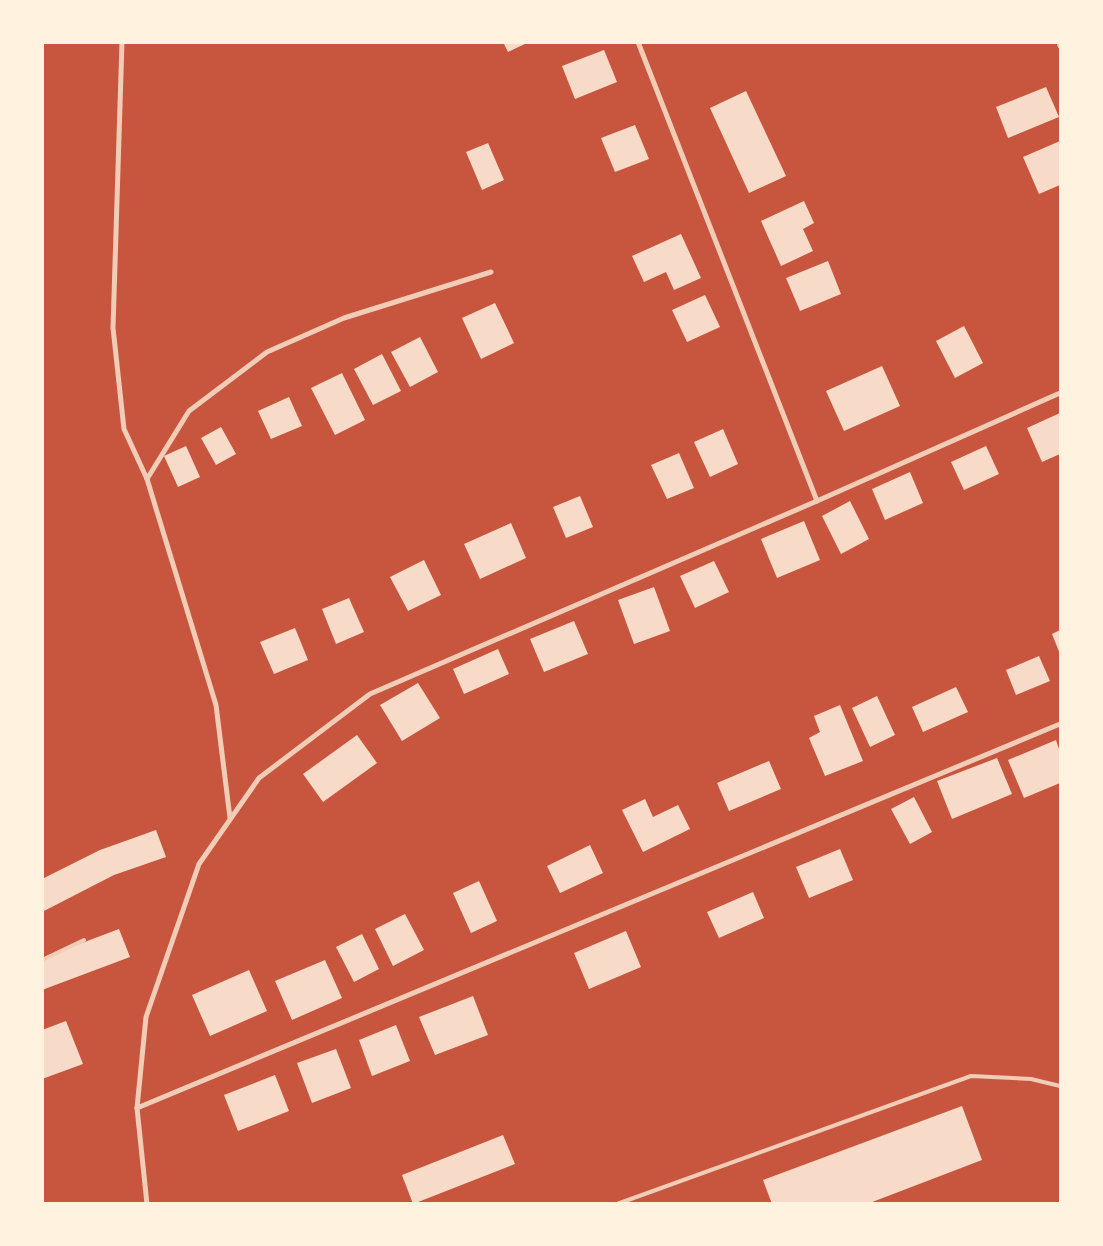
<svg xmlns="http://www.w3.org/2000/svg" width="1103" height="1246" font-family="'Nunito Sans',sans-serif">
  <style>
    .building { fill: #f7dbc8 }
    .lines { fill: none; stroke-linecap: round; stroke-linejoin: round }
    .service { stroke: #f1ccb7; stroke-width: 4 }
    .minor { stroke: #f1ccb7; stroke-width: 5 }
  </style>
  <rect width="100%" height="100%" fill="#c8553d"/>
  <g class="building">
    <path d="M 503,42 L 529,42 L 508,52 Z"/>
    <path d="M 604,50 L 617,82 L 575,99 L 562,66 Z"/>
    <path d="M 1046,87 L 1059,117 L 1008,138 L 996,107 Z"/>
    <path d="M 746,91 L 786,176 L 749,193 L 710,108 Z"/>
    <path d="M 635,125 L 649,159 L 615,172 L 601,138 Z"/>
    <path d="M 1060,141 L 1060,185 L 1039,194 L 1023,157 Z"/>
    <path d="M 488,143 L 504,180 L 482,190 L 466,152 Z"/>
    <path d="M 804,201 L 814,223 L 803,229 L 813,251 L 781,266 L 761,221 Z"/>
    <path d="M 681,234 L 701,278 L 674,290 L 666,272 L 644,282 L 632,256 Z"/>
    <path d="M 828,261 L 841,294 L 800,311 L 786,278 Z"/>
    <path d="M 705,295 L 720,327 L 687,342 L 672,310 Z"/>
    <path d="M 495,303 L 514,343 L 481,359 L 462,318 Z"/>
    <path d="M 964,326 L 983,363 L 955,378 L 936,341 Z"/>
    <path d="M 420,337 L 438,372 L 410,387 L 391,352 Z"/>
    <path d="M 382,354 L 401,391 L 373,405 L 354,369 Z"/>
    <path d="M 882,366 L 900,406 L 844,431 L 826,391 Z"/>
    <path d="M 342,373 L 365,420 L 335,435 L 311,388 Z"/>
    <path d="M 289,397 L 302,426 L 271,439 L 258,411 Z"/>
    <path d="M 1060,413 L 1060,454 L 1042,462 L 1027,428 Z"/>
    <path d="M 221,427 L 236,454 L 216,465 L 201,438 Z"/>
    <path d="M 723,429 L 738,464 L 710,477 L 694,442 Z"/>
    <path d="M 186,446 L 200,477 L 178,487 L 164,456 Z"/>
    <path d="M 986,446 L 999,474 L 964,490 L 951,462 Z"/>
    <path d="M 679,453 L 694,488 L 667,499 L 651,465 Z"/>
    <path d="M 910,472 L 923,503 L 885,520 L 872,489 Z"/>
    <path d="M 580,496 L 593,527 L 566,538 L 553,507 Z"/>
    <path d="M 850,501 L 869,539 L 841,554 L 822,516 Z"/>
    <path d="M 804,521 L 820,560 L 777,578 L 761,539 Z"/>
    <path d="M 511,523 L 526,558 L 480,579 L 464,544 Z"/>
    <path d="M 424,560 L 441,595 L 408,611 L 390,577 Z"/>
    <path d="M 714,561 L 729,592 L 695,608 L 680,576 Z"/>
    <path d="M 654,587 L 670,631 L 634,644 L 618,600 Z"/>
    <path d="M 349,598 L 364,632 L 336,644 L 322,609 Z"/>
    <path d="M 574,621 L 588,654 L 544,672 L 530,639 Z"/>
    <path d="M 295,628 L 308,660 L 274,674 L 260,642 Z"/>
    <path d="M 1060,630 L 1060,654 L 1052,634 Z"/>
    <path d="M 498,649 L 509,674 L 464,694 L 453,669 Z"/>
    <path d="M 1039,656 L 1050,681 L 1016,695 L 1006,670 Z"/>
    <path d="M 418,683 L 440,718 L 402,741 L 380,705 Z"/>
    <path d="M 956,687 L 968,712 L 923,732 L 912,707 Z"/>
    <path d="M 877,696 L 895,735 L 870,747 L 852,708 Z"/>
    <path d="M 840,705 L 863,761 L 825,776 L 809,738 L 820,732 L 814,716 Z"/>
    <path d="M 357,735 L 377,763 L 323,802 L 303,774 Z"/>
    <path d="M 1056,740 L 1060,752 L 1060,783 L 1024,798 L 1008,760 Z"/>
    <path d="M 997,758 L 1012,794 L 952,819 L 937,781 Z"/>
    <path d="M 769,761 L 781,789 L 729,811 L 717,783 Z"/>
    <path d="M 914,797 L 932,832 L 910,844 L 891,809 Z"/>
    <path d="M 645,799 L 653,817 L 678,805 L 690,829 L 643,852 L 622,810 Z"/>
    <path d="M 156,830 L 166,857 L 114,875 L 42,912 L 42,879 L 100,850 Z"/>
    <path d="M 590,845 L 603,873 L 560,893 L 547,866 Z"/>
    <path d="M 840,849 L 853,880 L 809,898 L 796,867 Z"/>
    <path d="M 479,881 L 497,921 L 471,933 L 453,893 Z"/>
    <path d="M 753,892 L 764,918 L 719,938 L 707,912 Z"/>
    <path d="M 405,914 L 424,950 L 393,966 L 375,929 Z"/>
    <path d="M 119,929 L 130,957 L 42,990 L 42,958 Z"/>
    <path d="M 626,931 L 641,967 L 589,989 L 574,953 Z"/>
    <path d="M 362,934 L 379,969 L 354,982 L 336,947 Z"/>
    <path d="M 325,960 L 342,998 L 292,1020 L 275,981 Z"/>
    <path d="M 249,970 L 267,1011 L 210,1036 L 192,995 Z"/>
    <path d="M 473,996 L 488,1035 L 435,1055 L 419,1017 Z"/>
    <path d="M 66,1021 L 83,1064 L 42,1079 L 42,1030 Z"/>
    <path d="M 396,1025 L 410,1061 L 372,1076 L 359,1040 Z"/>
    <path d="M 336,1049 L 351,1088 L 312,1103 L 297,1063 Z"/>
    <path d="M 275,1075 L 289,1111 L 238,1131 L 224,1095 Z"/>
    <path d="M 962,1106 L 982,1160 L 867,1204 L 772,1204 L 763,1180 Z"/>
    <path d="M 503,1135 L 515,1164 L 413,1204 L 402,1175 Z"/>
  </g>
  <g class="lines">
    <g class="service">
      <path d="M 42,960 L 84,940"/>
      <path d="M 617,1204 L 971,1076 L 1031,1079 L 1060,1086"/>
    </g>
    <g class="minor">
      <path d="M 122,42 L 113,328 L 124,429 L 147,479 L 216,705 L 230,818"/>
      <path d="M 638,42 L 817,501"/>
      <path d="M 1059,42 L 1060,46"/>
      <path d="M 147,479 L 189,411 L 267,352 L 344,318 L 491,272"/>
      <path d="M 137,1108 L 1060,724"/>
      <path d="M 147,1204 L 137,1108 L 146,1017 L 199,864 L 259,778 L 370,694 L 817,501 L 1060,393"/>
    </g>
  </g>
  <rect width="1103" height="1246" fill="none" stroke="#fff3e0" stroke-width="88"/>
</svg>
